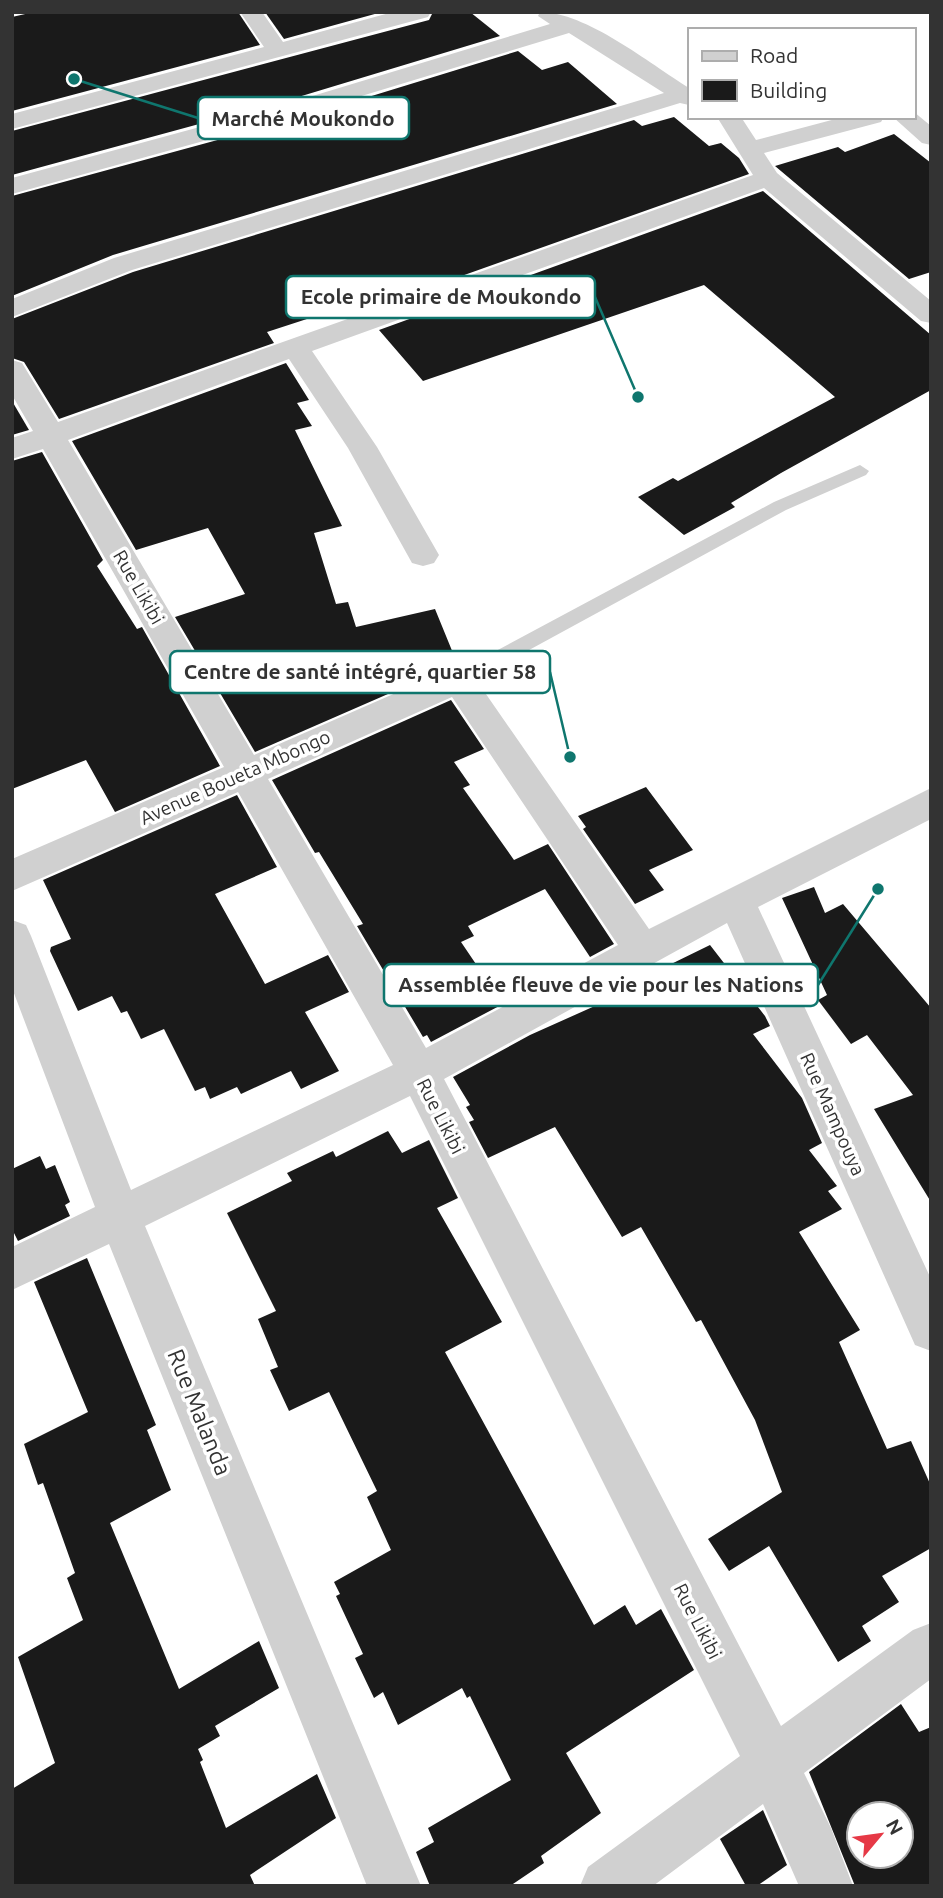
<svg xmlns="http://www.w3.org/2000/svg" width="943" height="1898" font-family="Ubuntu,sans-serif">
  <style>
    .building { fill: #1a1a1a; fill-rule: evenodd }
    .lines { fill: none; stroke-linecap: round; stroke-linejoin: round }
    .service { fill: #d0d0d0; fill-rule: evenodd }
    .minor { fill: #d0d0d0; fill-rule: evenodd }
    .labels { text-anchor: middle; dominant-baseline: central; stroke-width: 7; stroke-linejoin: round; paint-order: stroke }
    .street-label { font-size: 19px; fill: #333; stroke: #fff }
    .near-street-label { font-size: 23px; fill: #333; stroke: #fff }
    .leader { fill: none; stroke: #0f766e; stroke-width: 2.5 }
    .callout-dot { fill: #0f766e; stroke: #fff; stroke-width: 2.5 }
    .callout { fill: #fff; stroke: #0f766e; stroke-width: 2.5 }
    .callout-label { font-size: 21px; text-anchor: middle; font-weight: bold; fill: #333 }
  </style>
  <rect width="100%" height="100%" fill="#fff"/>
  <g class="building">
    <path d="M 34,12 L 238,12 L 260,45 L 12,111 L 12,17 Z"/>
    <path d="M 265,12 L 382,12 L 284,39 Z"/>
    <path d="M 433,12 L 470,12 L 500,36 L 295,98 L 12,175 L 12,131 L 429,20 Z"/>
    <path d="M 518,51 L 542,70 L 568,62 L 617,104 L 113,255 L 12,296 L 12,196 L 313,114 Z"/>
    <path d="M 674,117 L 709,146 L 721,143 L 739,158 L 749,174 L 363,311 L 356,303 L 267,332 L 274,343 L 59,419 L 24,362 L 12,358 L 12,319 L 133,272 L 634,120 L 642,126 Z"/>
    <path d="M 894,134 L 931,163 L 931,272 L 909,279 L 775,166 L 838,147 L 845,152 Z"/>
    <path d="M 763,191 L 931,335 L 931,390 L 781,473 L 731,503 L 735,507 L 684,535 L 638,497 L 673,478 L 678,481 L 835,397 L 704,285 L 423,381 L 379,330 Z"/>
    <path d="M 286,363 L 309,400 L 297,403 L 312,426 L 295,430 L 342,526 L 314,533 L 336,604 L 348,602 L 356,627 L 435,609 L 455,658 L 438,662 L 443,670 L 255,752 L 175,617 L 245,594 L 208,528 L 136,550 L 72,441 Z"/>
    <path d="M 12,401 L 29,430 L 12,435 Z"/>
    <path d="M 42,452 L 103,560 L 97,566 L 137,629 L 142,627 L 220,766 L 115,812 L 86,760 L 12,789 L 12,461 Z"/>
    <path d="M 451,700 L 484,749 L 454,762 L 470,785 L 463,788 L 514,860 L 548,844 L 614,944 L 590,957 L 545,889 L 468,926 L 474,936 L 461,942 L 503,1004 L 431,1042 L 427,1035 L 423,1037 L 357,926 L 363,924 L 319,852 L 315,853 L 272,780 Z"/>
    <path d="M 646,787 L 693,850 L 649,870 L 664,890 L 635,904 L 583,829 L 586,827 L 578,816 Z"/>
    <path d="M 237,795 L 277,867 L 215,894 L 265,984 L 328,955 L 349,992 L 305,1012 L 339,1071 L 301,1089 L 291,1071 L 241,1094 L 237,1087 L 210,1099 L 205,1087 L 195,1091 L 164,1029 L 141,1039 L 127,1011 L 121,1013 L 112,996 L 78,1011 L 50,951 L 51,947 L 71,939 L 43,880 Z"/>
    <path d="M 814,887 L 825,913 L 843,904 L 931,1008 L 931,1202 L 874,1109 L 913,1095 L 867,1035 L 851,1044 L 818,1000 L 827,995 L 782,898 Z"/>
    <path d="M 710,945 L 765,1016 L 770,1026 L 753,1034 L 802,1098 L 822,1143 L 809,1150 L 837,1186 L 828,1191 L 842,1209 L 799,1232 L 860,1330 L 839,1342 L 887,1449 L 911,1441 L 931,1486 L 931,1548 L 882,1576 L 899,1602 L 862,1626 L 871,1641 L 838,1662 L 769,1546 L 729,1571 L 708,1539 L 782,1492 L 755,1420 L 701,1320 L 696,1322 L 641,1227 L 622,1237 L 555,1127 L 488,1158 L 469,1122 L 474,1120 L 466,1107 L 470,1105 L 453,1077 L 530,1035 L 606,1001 L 616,996 L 612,990 L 660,963 L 663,968 Z"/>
    <path d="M 388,1131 L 402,1153 L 429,1140 L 458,1198 L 437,1208 L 502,1322 L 445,1352 L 594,1625 L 625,1605 L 636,1625 L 661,1609 L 694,1670 L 566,1753 L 601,1813 L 541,1856 L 544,1863 L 510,1886 L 430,1886 L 416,1852 L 434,1842 L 428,1828 L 511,1780 L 470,1696 L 467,1698 L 462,1688 L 398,1725 L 383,1692 L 374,1698 L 355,1658 L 363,1654 L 336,1596 L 340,1594 L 334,1582 L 391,1550 L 367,1497 L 377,1491 L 329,1392 L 289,1411 L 270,1370 L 278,1367 L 258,1319 L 276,1311 L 227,1213 L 292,1181 L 287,1173 L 333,1151 L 336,1157 Z"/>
    <path d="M 40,1156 L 46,1169 L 55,1165 L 70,1202 L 65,1205 L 70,1216 L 18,1241 L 12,1229 L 12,1169 Z"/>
    <path d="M 87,1258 L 156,1425 L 147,1430 L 171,1490 L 110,1523 L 179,1689 L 259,1641 L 279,1688 L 215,1726 L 220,1736 L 198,1749 L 203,1760 L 200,1762 L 226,1828 L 317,1774 L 336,1818 L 250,1875 L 255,1886 L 12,1886 L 12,1789 L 55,1763 L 18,1657 L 83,1620 L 67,1578 L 75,1573 L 43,1483 L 38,1485 L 24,1444 L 88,1412 L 34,1282 Z"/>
    <path d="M 901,1704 L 919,1732 L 931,1727 L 931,1886 L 855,1886 L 809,1772 ZM 859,1814 L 901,1814 L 901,1856 L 859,1856 Z"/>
    <path d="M 763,1810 L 787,1865 L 757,1886 L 746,1886 L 720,1839 Z"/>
  </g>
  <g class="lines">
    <path class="service" d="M 860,465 L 869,471 L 866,475 L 786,510 L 465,685 L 451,685 L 448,680 L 451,675 L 774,502 Z"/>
    <g class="minor">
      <path d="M 240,12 L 262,12 L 283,42 L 393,12 L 431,12 L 428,17 L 12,129 L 12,114 L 264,47 Z"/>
      <path d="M 540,12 C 586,12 649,63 689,88 L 689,105 L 680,103 L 132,270 L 12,317 L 12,299 L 114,258 L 664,93 L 569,33 L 312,111 L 12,194 L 12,178 L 296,101 L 550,24 L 538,16 Z"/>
      <path d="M 914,112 L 931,126 L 931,145 L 922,143 L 893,117 L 913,117 Z"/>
      <path d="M 717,117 L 741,117 L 756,140 L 843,117 L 884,117 L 881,122 L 764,153 L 777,173 L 931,301 L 931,323 L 921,321 L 764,188 L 312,351 L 377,447 L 439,555 L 434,563 L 423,566 L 412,563 L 348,448 L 289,359 L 68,440 L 254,755 L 446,671 L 458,668 L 470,671 L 649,929 L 931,788 L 931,819 L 758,907 L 931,1279 L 931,1351 L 915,1345 L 727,923 L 444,1079 L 781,1726 L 913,1630 L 931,1623 L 931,1679 L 804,1773 L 831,1828 L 853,1886 L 799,1886 L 763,1804 L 653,1886 L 580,1886 L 588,1867 L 740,1756 L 410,1096 L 145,1226 L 421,1886 L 367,1886 L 109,1244 L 12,1290 L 12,1247 L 95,1207 L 12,988 L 12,920 L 26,925 L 31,936 L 131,1190 L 393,1065 L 238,792 L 12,891 L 12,859 L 224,767 L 43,449 L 12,459 L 12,438 L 33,431 L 12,395 L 12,360 L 22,363 L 58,422 L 753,175 ZM 452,697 L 618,945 L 426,1048 L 268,779 Z"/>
    </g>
  </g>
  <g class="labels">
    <g class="street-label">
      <text transform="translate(139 587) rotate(60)">Rue Likibi</text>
      <text transform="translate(235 777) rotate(-24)">Avenue Boueta Mbongo</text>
      <text transform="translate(833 1114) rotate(66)">Rue Mampouya</text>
      <text transform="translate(441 1116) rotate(63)">Rue Likibi</text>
      <text transform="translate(698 1621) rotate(63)">Rue Likibi</text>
    </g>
    <g class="near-street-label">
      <text transform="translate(200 1412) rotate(68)">Rue Malanda</text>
    </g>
  </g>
  <path class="leader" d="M74 79L198 118M638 397L595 297M570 757L550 672M878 889L818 985"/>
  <g class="callout-dot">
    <circle cx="74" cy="79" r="7"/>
    <circle cx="638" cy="397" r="7"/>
    <circle cx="570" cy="757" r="7"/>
    <circle cx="878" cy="889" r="7"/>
  </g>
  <g class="callout">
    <rect x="198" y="97" width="211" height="42" rx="7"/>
    <rect x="286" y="276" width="309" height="42" rx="7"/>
    <rect x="170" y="651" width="380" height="42" rx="7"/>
    <rect x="384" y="964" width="434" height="42" rx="7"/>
  </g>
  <g class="callout-label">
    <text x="303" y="126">Marché Moukondo</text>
    <text x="441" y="304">Ecole primaire de Moukondo</text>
    <text x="360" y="679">Centre de santé intégré, quartier 58</text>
    <text x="601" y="992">Assemblée fleuve de vie pour les Nations</text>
  </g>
  <rect width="943" height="1898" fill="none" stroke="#333333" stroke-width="28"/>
  <rect x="688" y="28" width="228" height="91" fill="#ffffff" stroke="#adadad" stroke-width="2"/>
  <rect x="702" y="51" width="35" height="10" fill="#d0d0d0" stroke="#adadad" stroke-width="2"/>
  <text x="750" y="63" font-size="21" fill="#333333">Road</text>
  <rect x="702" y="80" width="35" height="21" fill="#1a1a1a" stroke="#adadad" stroke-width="2"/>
  <text x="750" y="98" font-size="21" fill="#333333">Building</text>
  <g transform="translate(880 1835) rotate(61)"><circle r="33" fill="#ffffff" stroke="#adadad" stroke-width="2"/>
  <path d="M0-5L12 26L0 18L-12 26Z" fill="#e63946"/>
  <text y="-10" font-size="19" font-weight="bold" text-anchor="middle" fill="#333333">N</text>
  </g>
</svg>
